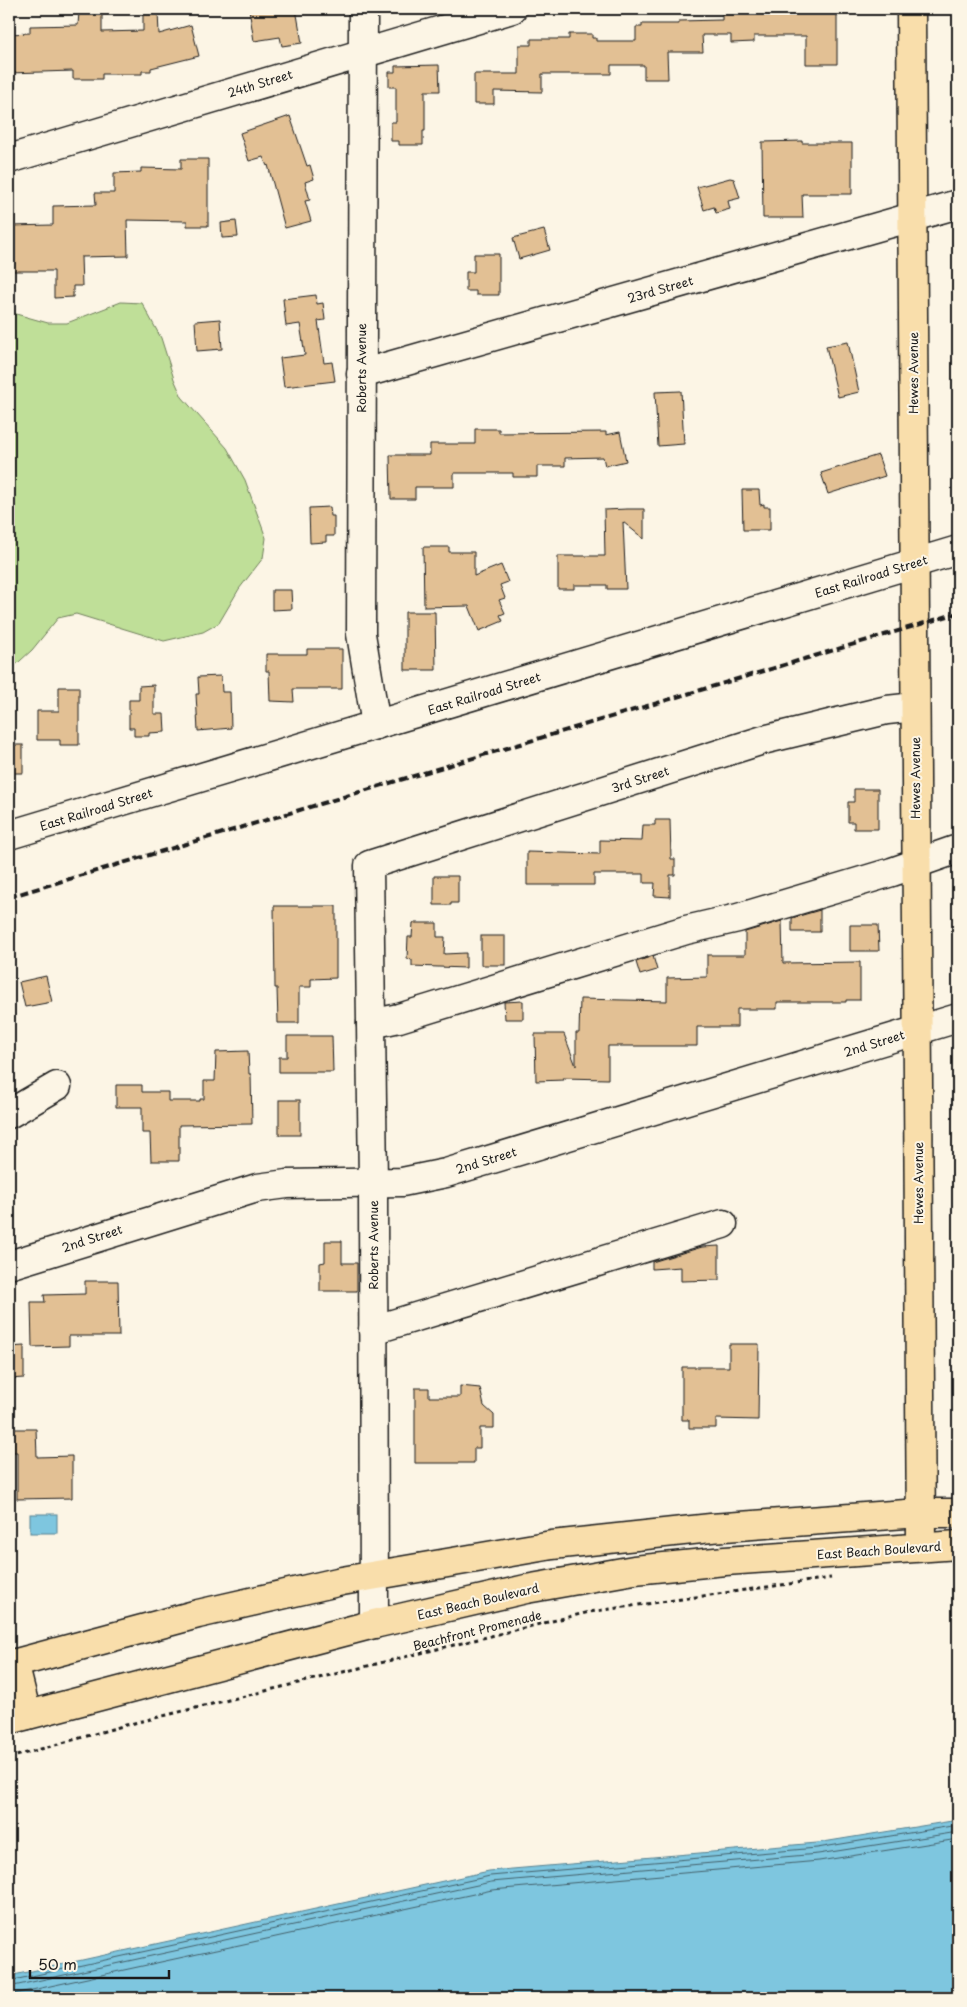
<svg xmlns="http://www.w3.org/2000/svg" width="967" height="2007" font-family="'Playpen Sans',sans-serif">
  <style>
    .green { fill: #bfdf98; stroke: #6e7e5a }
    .water { fill: #7ec6df; stroke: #578291 }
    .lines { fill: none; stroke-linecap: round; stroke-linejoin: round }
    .shore { stroke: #43606a; stroke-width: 1 }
    .building { fill: #e2c094; stroke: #1c1c1c }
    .minor-casing { stroke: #1c1c1c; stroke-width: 31 }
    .major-casing { stroke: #1c1c1c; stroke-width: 31 }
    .path { stroke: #1c1c1c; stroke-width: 3; stroke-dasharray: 4 4; stroke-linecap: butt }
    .minor { stroke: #fcf5e5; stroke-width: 28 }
    .major { stroke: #f9deab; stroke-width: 28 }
    .rail { stroke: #1c1c1c; stroke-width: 4; stroke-dasharray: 8 4; stroke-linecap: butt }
    .labels { text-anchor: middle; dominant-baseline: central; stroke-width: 4; stroke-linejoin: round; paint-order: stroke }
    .street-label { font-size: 12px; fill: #1c1c1c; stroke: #fcf5e5 }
  </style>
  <rect width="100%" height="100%" fill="#fcf5e5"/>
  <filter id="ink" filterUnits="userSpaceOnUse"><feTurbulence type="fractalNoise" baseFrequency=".02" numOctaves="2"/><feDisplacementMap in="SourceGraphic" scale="10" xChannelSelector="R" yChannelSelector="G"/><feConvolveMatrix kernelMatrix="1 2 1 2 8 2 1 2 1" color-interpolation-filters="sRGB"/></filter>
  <g filter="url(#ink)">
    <path class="green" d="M 121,302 L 142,303 L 161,338 L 174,379 L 182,397 L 227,448 L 245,480 L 266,538 L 263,558 L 239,589 L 219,623 L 203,632 L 164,641 L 76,614 L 58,618 L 32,650 L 9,671 L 9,312 L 48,323 L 67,323 Z"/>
    <g class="water">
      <rect x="30" y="1514" width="27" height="19"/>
      <path d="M 958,1820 L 958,1998 L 9,1998 L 9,1976 L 489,1871 L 817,1843 Z"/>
    </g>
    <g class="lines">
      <g class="shore">
        <path d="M 9,1981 L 490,1876 L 817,1848 L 958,1825"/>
        <path d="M 9,1987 L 491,1882 L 818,1854 L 958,1832"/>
        <path d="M 9,1995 L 492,1890 L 819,1861 L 958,1839"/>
      </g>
    </g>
    <g class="building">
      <path d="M 249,9 L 296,9 L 302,43 L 282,46 L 280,37 L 254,41 Z"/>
      <path d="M 764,9 L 837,9 L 837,64 L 806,64 L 806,36 L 754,36 L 754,42 L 731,43 L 731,35 L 702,35 L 703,52 L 667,52 L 668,79 L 644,79 L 644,65 L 611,65 L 611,74 L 542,74 L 542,92 L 494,91 L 494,104 L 474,104 L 474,74 L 519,74 L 519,45 L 531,45 L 531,39 L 569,39 L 569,34 L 592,34 L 592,38 L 596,38 L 596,41 L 636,41 L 636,27 L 642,27 L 642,24 L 679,24 L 679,21 L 722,20 L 722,12 L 764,11 Z"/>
      <path d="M 79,12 L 102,13 L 102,32 L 143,31 L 143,12 L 158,12 L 159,34 L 191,25 L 199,56 L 151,68 L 151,71 L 142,71 L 142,74 L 102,74 L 102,79 L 73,79 L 73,71 L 9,73 L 9,34 L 30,33 L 30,26 L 78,25 Z"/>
      <path d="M 439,65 L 440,91 L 425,91 L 425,131 L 423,131 L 423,145 L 399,145 L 399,141 L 391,141 L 391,122 L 396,122 L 396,87 L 389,87 L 389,72 L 395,72 L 395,66 Z"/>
      <path d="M 290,116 L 307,166 L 310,165 L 314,179 L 305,182 L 310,200 L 305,201 L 311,221 L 285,228 L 268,165 L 267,166 L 263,157 L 249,161 L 240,133 Z"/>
      <path d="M 802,141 L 802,143 L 852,143 L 852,194 L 802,194 L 803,218 L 763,218 L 762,142 Z"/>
      <path d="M 181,159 L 208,159 L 208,226 L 187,226 L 187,221 L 127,220 L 128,256 L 81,257 L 82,286 L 73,286 L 73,297 L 54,298 L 54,271 L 12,271 L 11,226 L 53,225 L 53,206 L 96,205 L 95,193 L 114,193 L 114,173 L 141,172 L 141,168 L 181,169 Z"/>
      <path d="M 730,178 L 734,179 L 740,198 L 728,201 L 730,209 L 716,213 L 714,207 L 704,210 L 697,187 Z"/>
      <path d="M 236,221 L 238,237 L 222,238 L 221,223 Z"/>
      <path d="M 544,230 L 550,250 L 519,259 L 513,238 Z"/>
      <path d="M 474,254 L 499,254 L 499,295 L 476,295 L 476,291 L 466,291 L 466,272 L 474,272 Z"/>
      <path d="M 316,295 L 317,304 L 323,303 L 325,320 L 318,321 L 324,363 L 332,362 L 335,381 L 284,387 L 280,358 L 305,355 L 300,324 L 286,326 L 283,299 Z"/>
      <path d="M 220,319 L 222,349 L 197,351 L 195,321 Z"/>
      <path d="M 848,342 L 859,392 L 838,397 L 826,346 Z"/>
      <path d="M 681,391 L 684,444 L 658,446 L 655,392 Z"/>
      <path d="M 475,429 L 499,429 L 499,433 L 606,432 L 606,435 L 620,432 L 626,461 L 605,466 L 603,457 L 565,458 L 565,466 L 537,466 L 537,477 L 513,477 L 513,473 L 454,473 L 454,487 L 415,487 L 415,499 L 391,499 L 390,455 L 430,455 L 430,444 L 475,444 Z"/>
      <path d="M 878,455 L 885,476 L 828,494 L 821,473 Z"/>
      <path d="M 742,490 L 759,490 L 760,505 L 764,504 L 764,507 L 770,507 L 770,530 L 743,530 Z"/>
      <path d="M 330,507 L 331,516 L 334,516 L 334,536 L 326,536 L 326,542 L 310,543 L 309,508 Z"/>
      <path d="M 627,509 L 644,509 L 644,539 L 623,522 L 626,589 L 607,589 L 607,585 L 574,585 L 574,589 L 558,589 L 558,556 L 605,556 L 604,510 Z"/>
      <path d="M 423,547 L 449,547 L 449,552 L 474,552 L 474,576 L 501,565 L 508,582 L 500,585 L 505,598 L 499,600 L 505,613 L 500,615 L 503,621 L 479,631 L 469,606 L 424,607 Z"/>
      <path d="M 272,590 L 291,590 L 292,609 L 272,610 Z"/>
      <path d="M 405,612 L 435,612 L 436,670 L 405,670 Z"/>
      <path d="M 307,649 L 342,649 L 342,689 L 293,689 L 294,702 L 270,701 L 269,671 L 266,671 L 266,654 L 307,654 Z"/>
      <path d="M 221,676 L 222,692 L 230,692 L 231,728 L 198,731 L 196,694 L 199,694 L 198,677 Z"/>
      <path d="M 154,685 L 154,714 L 164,714 L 165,732 L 149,733 L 149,736 L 134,736 L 134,728 L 129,728 L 129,700 L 139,700 L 139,686 Z"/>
      <path d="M 59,687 L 79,687 L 79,745 L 60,745 L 60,740 L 37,740 L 37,711 L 59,711 Z"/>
      <rect x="9" y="745" width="14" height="28"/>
      <path d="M 854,789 L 878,789 L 878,829 L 854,829 L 854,822 L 848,822 L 848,802 L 854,802 Z"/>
      <path d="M 655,820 L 670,820 L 671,859 L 675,859 L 675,875 L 670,875 L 670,897 L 654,896 L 655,883 L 644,883 L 644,874 L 594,874 L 594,885 L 527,885 L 527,852 L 600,854 L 600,840 L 642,841 L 643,825 L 655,825 Z"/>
      <path d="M 434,876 L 458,876 L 458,903 L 451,903 L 451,905 L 434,905 Z"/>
      <path d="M 274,906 L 336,906 L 336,978 L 311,979 L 311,987 L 299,987 L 299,1023 L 278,1023 L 277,988 L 275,988 Z"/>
      <path d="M 820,910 L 820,932 L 792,932 L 792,918 Z"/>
      <path d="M 782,921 L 783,963 L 860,962 L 860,1000 L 846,1000 L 846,1002 L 777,1002 L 777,1009 L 737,1009 L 737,1027 L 697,1027 L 697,1046 L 608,1046 L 608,1079 L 563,1078 L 564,1080 L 536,1081 L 535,1034 L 564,1034 L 576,1066 L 576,1033 L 579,1033 L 580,999 L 667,1001 L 667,978 L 707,977 L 707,955 L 745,955 L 745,932 Z"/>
      <path d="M 413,923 L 437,923 L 437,937 L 445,937 L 444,954 L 466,953 L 466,968 L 412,966 L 412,960 L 407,959 L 408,937 L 412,937 Z"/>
      <path d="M 850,925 L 878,925 L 879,951 L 850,951 Z"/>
      <rect x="481" y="936" width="24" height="29"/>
      <path d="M 653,956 L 657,970 L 640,975 L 636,962 Z"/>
      <path d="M 46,976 L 52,1002 L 25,1007 L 19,982 Z"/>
      <path d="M 523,1001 L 523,1019 L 505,1019 L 504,1002 Z"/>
      <path d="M 287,1036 L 332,1036 L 333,1072 L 279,1072 L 279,1057 L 287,1057 Z"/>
      <path d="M 248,1051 L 249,1074 L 251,1074 L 252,1124 L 179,1125 L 179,1161 L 151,1161 L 150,1133 L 142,1133 L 142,1107 L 116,1107 L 116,1085 L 142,1085 L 142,1092 L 168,1092 L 168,1101 L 200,1101 L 200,1099 L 204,1099 L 204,1081 L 215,1081 L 216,1052 Z"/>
      <rect x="279" y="1100" width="21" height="35"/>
      <path d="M 325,1241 L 342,1241 L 342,1263 L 357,1263 L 357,1291 L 320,1291 L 320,1263 L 325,1262 Z"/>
      <path d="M 719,1246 L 719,1280 L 681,1281 L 681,1267 L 652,1269 L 652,1262 L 702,1247 Z"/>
      <path d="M 85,1281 L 118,1281 L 119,1336 L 69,1336 L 69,1346 L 32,1347 L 31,1302 L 45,1302 L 44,1295 L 85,1294 Z"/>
      <path d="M 729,1344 L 759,1344 L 758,1420 L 716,1419 L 716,1428 L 689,1428 L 689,1420 L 682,1420 L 682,1367 L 729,1367 Z"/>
      <path d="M 24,1346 L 24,1378 L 9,1379 L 9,1347 Z"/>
      <path d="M 460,1386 L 480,1388 L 484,1406 L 494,1415 L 494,1428 L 480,1428 L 480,1448 L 474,1448 L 474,1463 L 415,1463 L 415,1388 L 429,1388 L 429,1397 L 460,1397 Z"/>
      <path d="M 13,1429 L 36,1429 L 37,1457 L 72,1456 L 72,1498 L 17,1499 L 17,1452 L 13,1452 Z"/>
    </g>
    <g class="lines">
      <g class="minor-casing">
        <g id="minor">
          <path d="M 363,9 L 361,634 L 376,725"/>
          <path d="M 9,159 L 512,9"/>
          <path d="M 361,374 L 958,204"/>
          <path d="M 9,835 L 958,550"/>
          <path d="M 371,1024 L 399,1018 L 686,930 L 738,918 L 892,872 L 958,849"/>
          <path d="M 9,1114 L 57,1086"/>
          <path d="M 9,1265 L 257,1188 L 287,1184 L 402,1182 L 446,1173 L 958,1018"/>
          <path d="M 373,1330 L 723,1224"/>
          <path d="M 374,1624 L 373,1183 L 369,865 L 763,740 L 887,710 L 915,707"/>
        </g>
      </g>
      <g class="major-casing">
        <g id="major">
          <path d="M 911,9 L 921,1546"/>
          <path d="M 14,1663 L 27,1715"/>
          <path d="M 9,1665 L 198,1614 L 342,1581 L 552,1545 L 711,1528 L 920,1513 L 958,1513"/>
          <path d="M 9,1720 L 374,1624 L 526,1589 L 634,1570 L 725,1561 L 958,1545"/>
        </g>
      </g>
      <path class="path" d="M 9,1758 L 126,1725 L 589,1612 L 831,1578"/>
      <use href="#minor" class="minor"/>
      <use href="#major" class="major"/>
      <path class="rail" d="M 9,897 L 958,613"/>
    </g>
  </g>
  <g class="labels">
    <g class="street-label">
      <text transform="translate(260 83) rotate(-17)">24th Street</text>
      <text transform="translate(660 289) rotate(-16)">23rd Street</text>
      <text transform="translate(361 368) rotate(-90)">Roberts Avenue</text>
      <text transform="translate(913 373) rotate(-90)">Hewes Avenue</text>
      <text transform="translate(871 576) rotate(-17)">East Railroad Street</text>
      <text transform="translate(484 693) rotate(-17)">East Railroad Street</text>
      <text transform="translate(915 778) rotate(-90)">Hewes Avenue</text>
      <text transform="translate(640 779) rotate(-18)">3rd Street</text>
      <text transform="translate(96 809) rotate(-17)">East Railroad Street</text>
      <text transform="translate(874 1043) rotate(-17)">2nd Street</text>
      <text transform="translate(486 1160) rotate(-17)">2nd Street</text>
      <text transform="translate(918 1183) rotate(-90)">Hewes Avenue</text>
      <text transform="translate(92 1238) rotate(-18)">2nd Street</text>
      <text transform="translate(373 1245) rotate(-90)">Roberts Avenue</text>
      <text transform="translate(879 1550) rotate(-4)">East Beach Boulevard</text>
      <text transform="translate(478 1601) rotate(-13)">East Beach Boulevard</text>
      <text transform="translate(477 1630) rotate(-14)">Beachfront Promenade</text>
    </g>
  </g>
  <rect width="967" height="2007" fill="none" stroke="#fcf5e5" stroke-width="30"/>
  <rect x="15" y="15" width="937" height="1977" fill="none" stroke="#1c1c1c" stroke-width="2" filter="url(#ink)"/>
  <path d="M30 1970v8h139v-8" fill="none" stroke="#1c1c1c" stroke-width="2.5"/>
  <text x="38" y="1970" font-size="15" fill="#1c1c1c" stroke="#fcf5e5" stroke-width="4" paint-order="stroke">50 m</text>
</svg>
